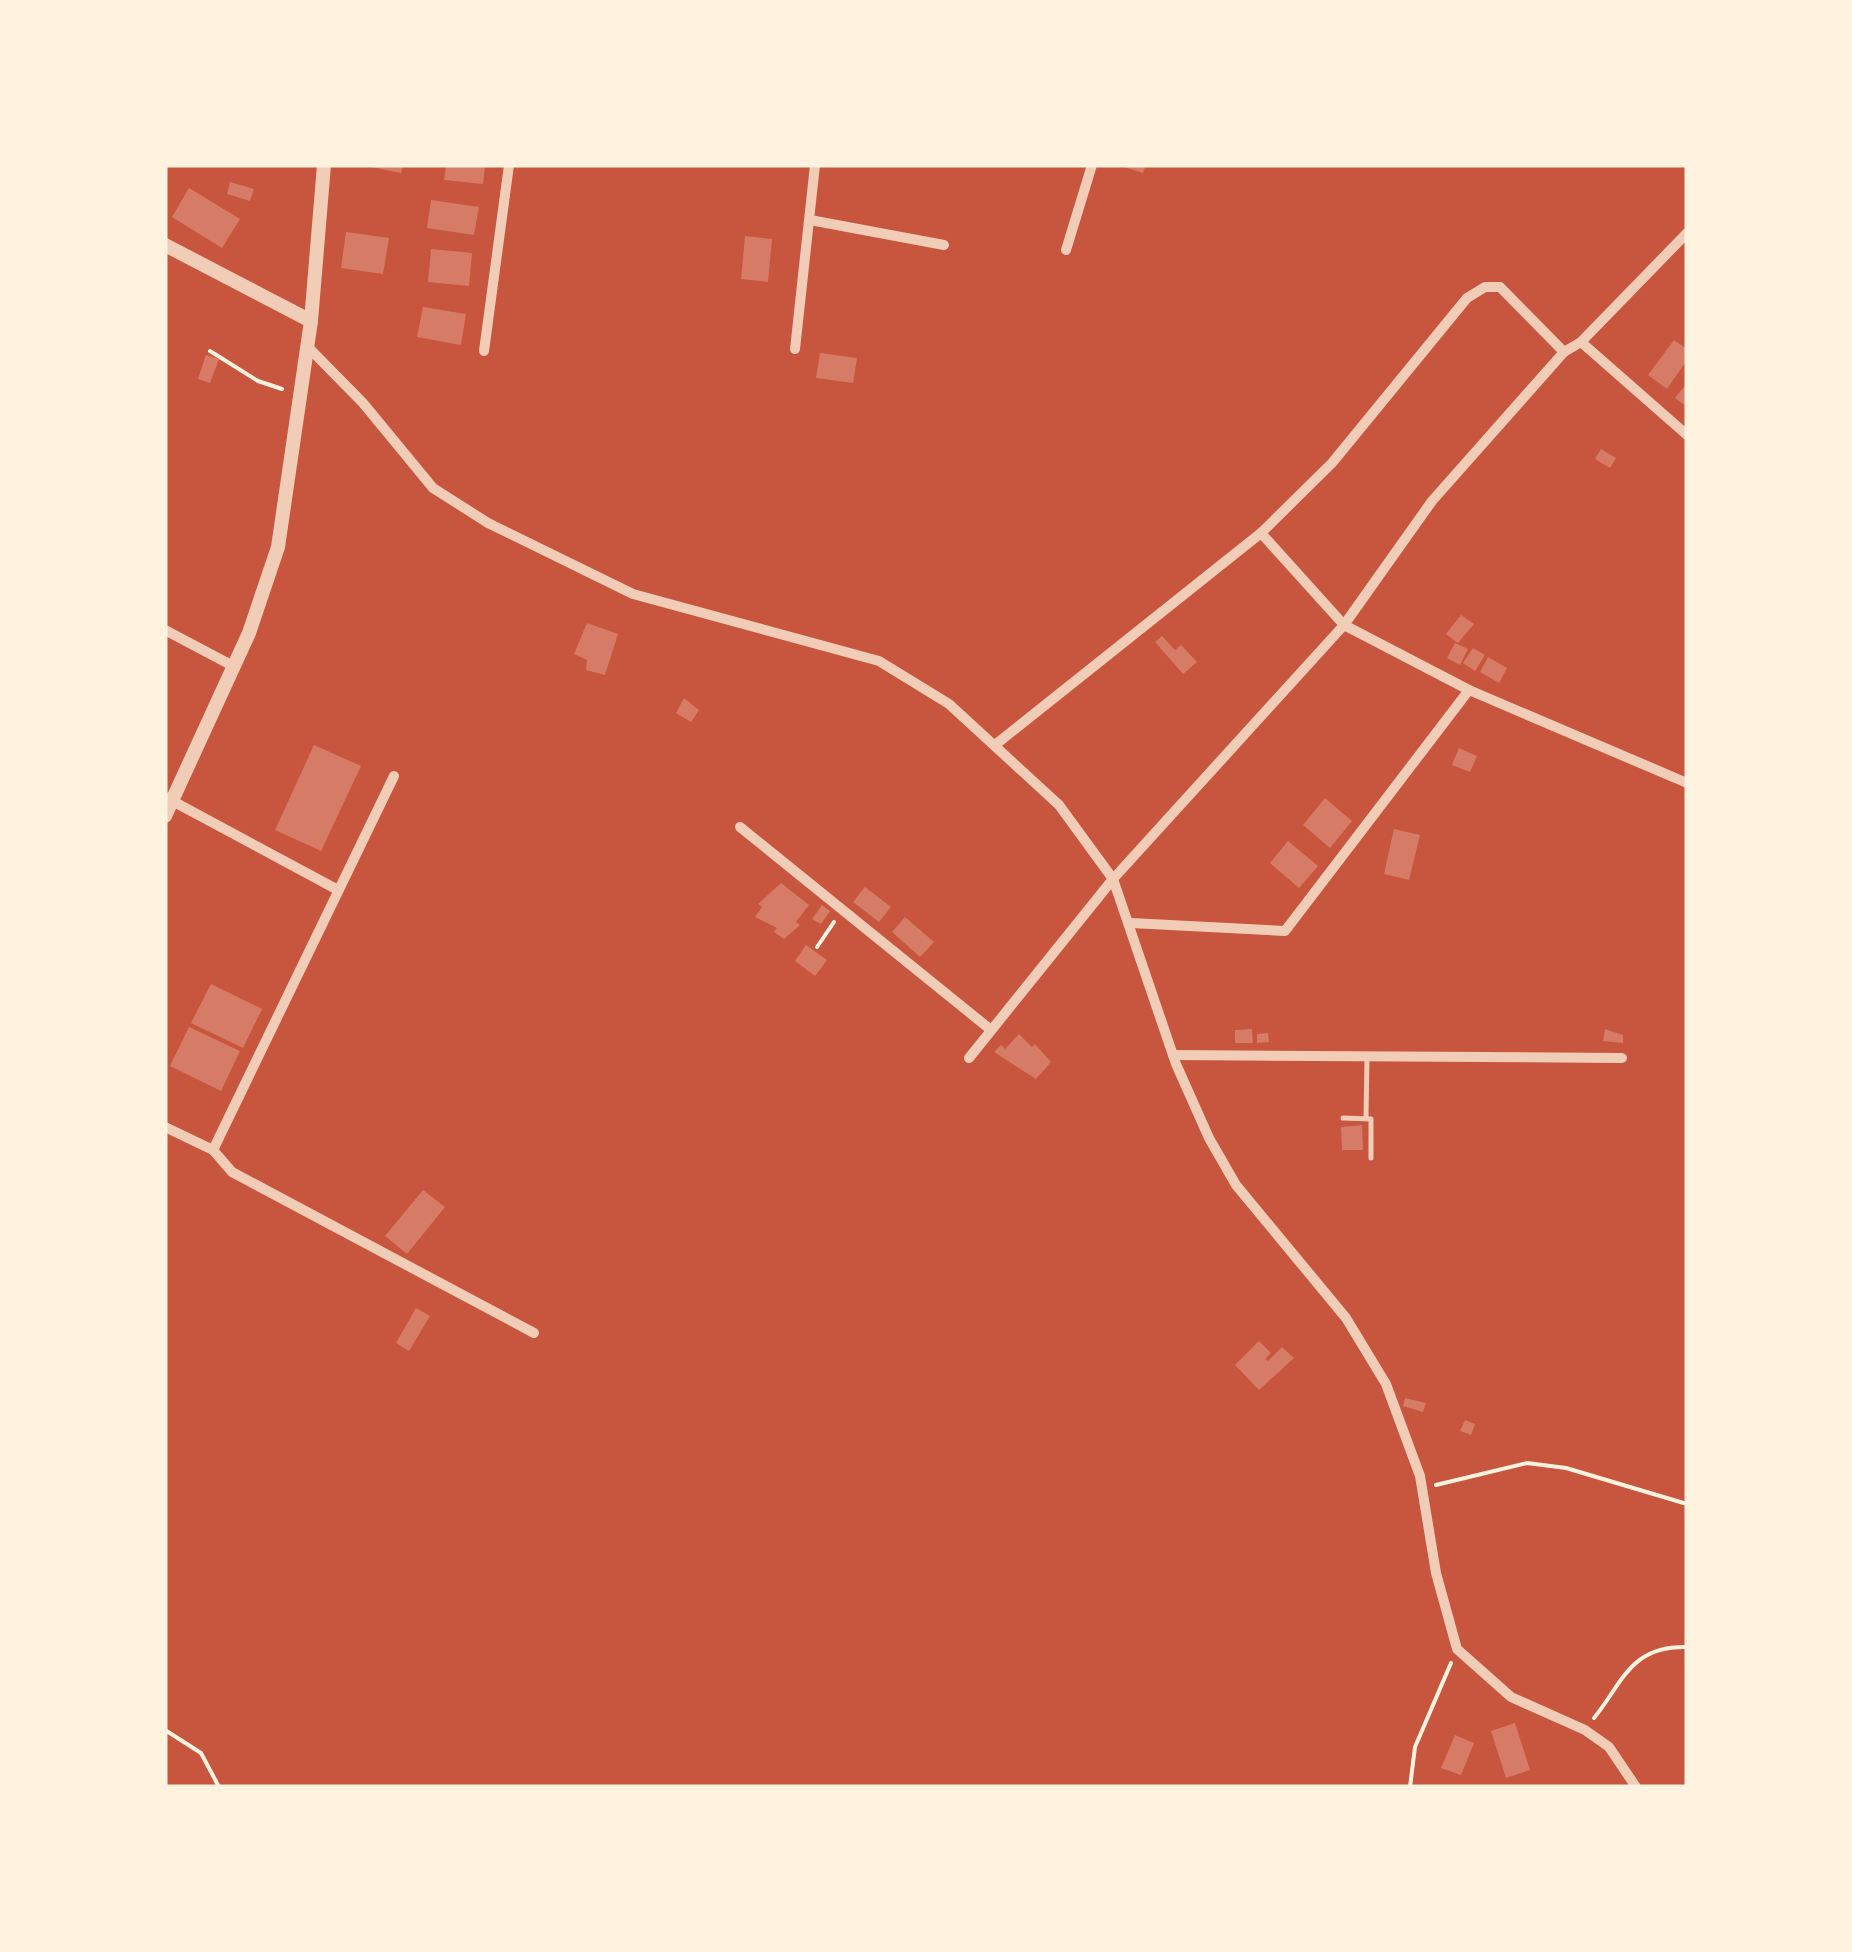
<svg xmlns="http://www.w3.org/2000/svg" width="1852" height="1952" font-family="Raleway,sans-serif">
  <style>
    .building { fill: #d67c66 }
    .lines { fill: none; stroke-linecap: round; stroke-linejoin: round }
    .path { stroke: #fff3e0; stroke-width: 4 }
    .service { stroke: #f1ccb7; stroke-width: 5 }
    .minor { stroke: #f1ccb7; stroke-width: 10 }
    .tertiary { stroke: #f1ccb7; stroke-width: 14 }
  </style>
  <rect width="100%" height="100%" fill="#c8553d"/>
  <g class="building">
    <path d="M 361,165 L 403,165 L 401,173 Z"/>
    <path d="M 446,165 L 485,165 L 483,184 L 444,180 Z"/>
    <path d="M 1118,165 L 1146,165 L 1143,173 Z"/>
    <path d="M 230,182 L 254,189 L 250,201 L 227,194 Z"/>
    <path d="M 189,188 L 240,219 L 222,248 L 172,217 Z"/>
    <path d="M 431,200 L 479,207 L 474,235 L 427,228 Z"/>
    <path d="M 346,232 L 389,238 L 383,274 L 341,268 Z"/>
    <path d="M 745,236 L 772,239 L 768,282 L 741,279 Z"/>
    <path d="M 431,249 L 472,253 L 469,286 L 428,282 Z"/>
    <path d="M 423,307 L 466,314 L 461,345 L 417,337 Z"/>
    <path d="M 1674,340 L 1687,349 L 1687,360 L 1667,389 L 1648,375 Z"/>
    <path d="M 820,353 L 857,358 L 853,383 L 816,378 Z"/>
    <path d="M 206,355 L 219,359 L 210,383 L 198,379 Z"/>
    <path d="M 1687,383 L 1687,407 L 1675,398 Z"/>
    <path d="M 1601,449 L 1616,458 L 1610,468 L 1595,459 Z"/>
    <path d="M 1461,615 L 1474,624 L 1458,643 L 1446,634 Z"/>
    <path d="M 587,623 L 618,634 L 605,675 L 586,670 L 587,660 L 574,654 Z"/>
    <path d="M 1162,636 L 1175,650 L 1181,645 L 1197,662 L 1183,674 L 1155,642 Z"/>
    <path d="M 1455,643 L 1468,649 L 1460,665 L 1447,658 Z"/>
    <path d="M 1473,648 L 1485,655 L 1475,671 L 1463,663 Z"/>
    <path d="M 1488,657 L 1507,668 L 1499,683 L 1480,672 Z"/>
    <path d="M 684,698 L 699,710 L 691,722 L 676,713 Z"/>
    <path d="M 314,745 L 361,766 L 321,851 L 275,830 Z"/>
    <path d="M 1459,748 L 1477,756 L 1470,772 L 1452,765 Z"/>
    <path d="M 1325,798 L 1352,821 L 1330,848 L 1303,825 Z"/>
    <path d="M 1394,829 L 1420,835 L 1409,880 L 1384,874 Z"/>
    <path d="M 1288,841 L 1318,866 L 1299,888 L 1270,863 Z"/>
    <path d="M 781,883 L 809,905 L 796,922 L 800,925 L 784,939 L 774,932 L 777,928 L 755,917 L 762,907 L 758,904 Z"/>
    <path d="M 865,887 L 891,907 L 879,922 L 853,902 Z"/>
    <path d="M 822,905 L 830,911 L 821,924 L 812,919 Z"/>
    <path d="M 905,917 L 934,942 L 920,957 L 892,932 Z"/>
    <path d="M 806,945 L 827,960 L 815,976 L 795,961 Z"/>
    <path d="M 211,984 L 262,1009 L 243,1048 L 191,1023 Z"/>
    <path d="M 189,1027 L 240,1051 L 221,1091 L 170,1066 Z"/>
    <path d="M 1252,1029 L 1253,1043 L 1235,1043 L 1235,1030 Z"/>
    <path d="M 1605,1029 L 1623,1035 L 1623,1043 L 1603,1041 Z"/>
    <path d="M 1268,1033 L 1269,1042 L 1257,1043 L 1257,1034 Z"/>
    <path d="M 1019,1034 L 1032,1047 L 1035,1044 L 1051,1062 L 1036,1079 L 994,1052 L 1001,1045 L 1005,1049 Z"/>
    <path d="M 1362,1125 L 1363,1150 L 1342,1150 L 1341,1127 Z"/>
    <path d="M 423,1190 L 445,1207 L 407,1254 L 385,1236 Z"/>
    <path d="M 416,1308 L 430,1316 L 409,1351 L 396,1343 Z"/>
    <path d="M 1259,1341 L 1271,1353 L 1265,1359 L 1268,1361 L 1282,1347 L 1294,1358 L 1259,1390 L 1235,1365 Z"/>
    <path d="M 1405,1398 L 1426,1403 L 1423,1412 L 1403,1406 Z"/>
    <path d="M 1465,1420 L 1475,1424 L 1471,1435 L 1460,1431 Z"/>
    <path d="M 1515,1723 L 1530,1770 L 1506,1778 L 1491,1731 Z"/>
    <path d="M 1455,1735 L 1474,1743 L 1461,1775 L 1441,1768 Z"/>
  </g>
  <g class="lines">
    <g class="path">
      <path d="M 210,351 L 258,381 L 282,389"/>
      <path d="M 817,947 L 834,922"/>
      <path d="M 1436,1485 L 1527,1463 L 1566,1468 L 1687,1504"/>
      <path d="M 1594,1718 C 1624,1681 1630,1646 1687,1647"/>
      <path d="M 165,1730 L 201,1753 L 219,1787"/>
      <path d="M 1410,1787 L 1415,1747 L 1451,1663"/>
    </g>
    <g class="service">
      <path d="M 1343,1118 L 1371,1119 L 1371,1158"/>
      <path d="M 1366,1118 L 1367,1056"/>
    </g>
    <g class="minor">
      <path d="M 810,220 L 944,245"/>
      <path d="M 1066,250 L 1092,165"/>
      <path d="M 1581,342 L 1687,435"/>
      <path d="M 307,346 L 363,403 L 433,488 L 488,523 L 633,594 L 879,661 L 949,704 L 1059,805 L 1113,879 L 1176,1064 L 1209,1138 L 1236,1185 L 1346,1318 L 1386,1384 L 1420,1476 L 1436,1573 L 1457,1649 L 1511,1697 L 1585,1730 L 1609,1747 L 1636,1787"/>
      <path d="M 795,349 L 815,165"/>
      <path d="M 484,351 L 509,165"/>
      <path d="M 1261,533 L 1344,625 L 1469,690 L 1687,783"/>
      <path d="M 165,630 L 233,666"/>
      <path d="M 995,745 L 1261,533 L 1332,463 L 1467,298 L 1485,287 L 1500,287 L 1564,352"/>
      <path d="M 165,797 L 338,890"/>
      <path d="M 740,827 L 991,1030"/>
      <path d="M 1131,923 L 1285,931 L 1469,690"/>
      <path d="M 1173,1055 L 1622,1058"/>
      <path d="M 969,1058 L 1113,879 L 1344,625 L 1432,501 L 1564,352 L 1581,342 L 1687,233"/>
      <path d="M 165,1127 L 213,1150 L 232,1172 L 534,1333"/>
      <path d="M 213,1150 L 394,776"/>
    </g>
    <g class="tertiary">
      <path d="M 165,245 L 311,321"/>
      <path d="M 165,816 L 249,633 L 278,547 L 311,321 L 324,165"/>
    </g>
  </g>
  <rect width="1852" height="1952" fill="none" stroke="#fff3e0" stroke-width="335"/>
</svg>
